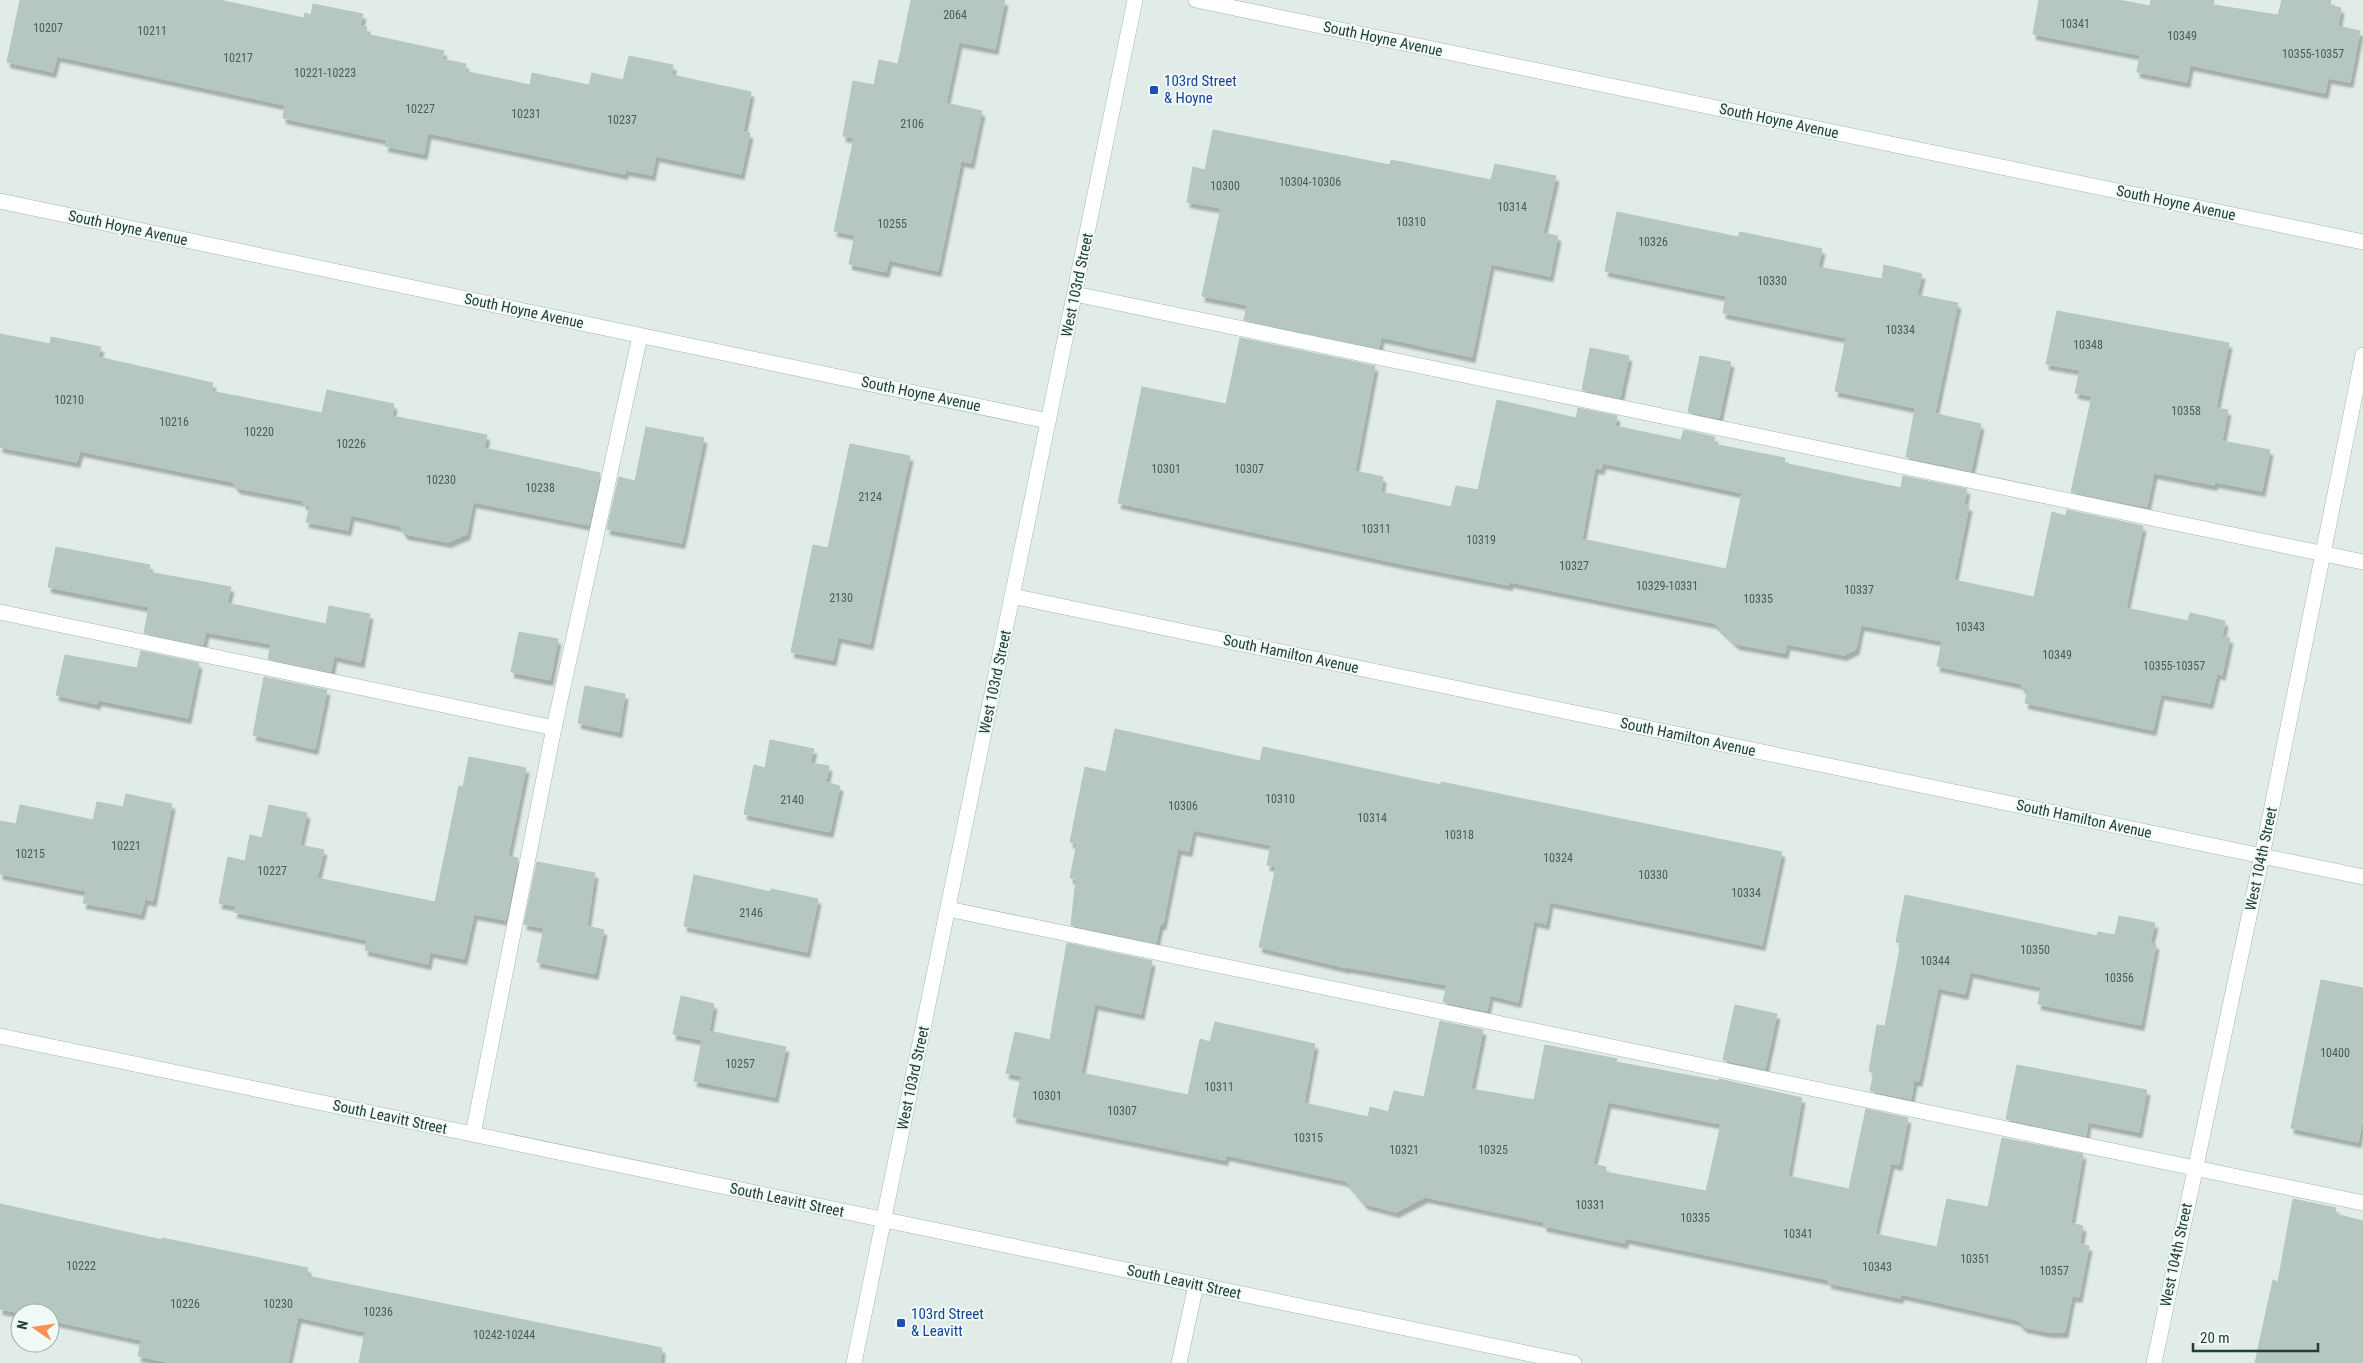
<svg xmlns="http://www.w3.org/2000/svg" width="2363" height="1363" font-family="'Roboto Condensed',sans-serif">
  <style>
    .building { fill: #b6c7c2; stroke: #b3c6c1; fill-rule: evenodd; filter: url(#shadow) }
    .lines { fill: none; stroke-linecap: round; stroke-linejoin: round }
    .lane-casing { stroke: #a3b4b1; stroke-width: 16 }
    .street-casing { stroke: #a3b4b1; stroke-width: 16 }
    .secondary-casing { stroke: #9eb9b3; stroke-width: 16 }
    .lane { stroke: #fff; stroke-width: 15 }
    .street { stroke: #fff; stroke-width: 15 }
    .secondary { stroke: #fff; stroke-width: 15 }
    .transit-dot { fill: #1a4fb4; stroke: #f1f9f6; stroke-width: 2 }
    .labels { text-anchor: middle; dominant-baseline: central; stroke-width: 4; stroke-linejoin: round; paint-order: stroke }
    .number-label { font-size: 12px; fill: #46605c }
    .street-label { font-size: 15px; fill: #203e3a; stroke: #f1f9f6 }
    .transit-label { font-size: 15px; fill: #164399; stroke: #f1f9f6; text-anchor: start }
  </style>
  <defs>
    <filter id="shadow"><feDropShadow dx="3" dy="5.5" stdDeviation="1" flood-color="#0004"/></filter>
  </defs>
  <rect width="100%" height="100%" fill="#e1ece9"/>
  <g class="building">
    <path d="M 20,0 L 219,0 L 304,18 L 305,13 L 311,15 L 313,4 L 363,14 L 360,26 L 367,27 L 366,34 L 444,51 L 442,59 L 466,64 L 464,71 L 530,85 L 532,73 L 589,85 L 592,73 L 623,80 L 629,56 L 673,65 L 672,75 L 751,92 L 743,132 L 750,133 L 741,174 L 656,156 L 652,175 L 625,170 L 625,174 L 428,133 L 424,154 L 385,146 L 387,140 L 283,118 L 285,105 L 57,56 L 53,72 L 7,62 Z"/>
    <path d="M 911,0 L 1005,0 L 995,49 L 959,42 L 946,103 L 982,111 L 971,163 L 961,161 L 938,271 L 889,260 L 886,272 L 849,264 L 855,235 L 834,231 L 854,138 L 843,136 L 853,81 L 874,85 L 879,60 L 898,64 Z"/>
    <path d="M 2039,0 L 2118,0 L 2150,6 L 2151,0 L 2214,0 L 2213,5 L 2278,15 L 2282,0 L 2331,0 L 2330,5 L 2341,8 L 2338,26 L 2360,31 L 2350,82 L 2328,78 L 2325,93 L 2190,65 L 2187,82 L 2137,72 L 2140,55 L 2033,34 Z"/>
    <path d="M 1213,130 L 1390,165 L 1391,160 L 1491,180 L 1495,164 L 1556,176 L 1543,233 L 1558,236 L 1550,276 L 1491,264 L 1472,357 L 1381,337 L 1379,348 L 1244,320 L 1247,305 L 1202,296 L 1221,208 L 1187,202 L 1193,167 L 1205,170 Z"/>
    <path d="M 1617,212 L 1738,237 L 1740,232 L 1822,249 L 1818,267 L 1882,279 L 1884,265 L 1922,274 L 1917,295 L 1958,303 L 1935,412 L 1835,391 L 1846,338 L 1723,313 L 1726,296 L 1605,271 Z"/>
    <path d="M 2057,311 L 2229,343 L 2216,408 L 2228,410 L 2222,441 L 2270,450 L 2262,491 L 2215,482 L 2214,485 L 2154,473 L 2147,507 L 2071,492 L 2092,396 L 2075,393 L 2080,370 L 2046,364 Z"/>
    <path d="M 0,334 L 50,344 L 51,337 L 101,347 L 98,357 L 213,383 L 211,391 L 322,413 L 327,390 L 394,404 L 392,416 L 487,435 L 484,448 L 600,473 L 589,525 L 473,502 L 467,534 L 448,542 L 405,534 L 400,526 L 351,515 L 348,530 L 306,522 L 310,506 L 303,504 L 304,501 L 237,488 L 233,482 L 80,451 L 77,462 L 0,447 Z"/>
    <path d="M 1240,338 L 1375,366 L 1355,471 L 1383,477 L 1381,492 L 1451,507 L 1456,486 L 1478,490 L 1497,400 L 1576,418 L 1578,408 L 1617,416 L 1615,426 L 1681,440 L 1684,430 L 1715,437 L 1713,444 L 1785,458 L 1784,463 L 1901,488 L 1903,476 L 1967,489 L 1964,505 L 1969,506 L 1954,580 L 2034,597 L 2052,512 L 2066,516 L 2067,510 L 2143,526 L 2126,608 L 2188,621 L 2190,613 L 2225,621 L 2222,637 L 2230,638 L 2222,675 L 2217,673 L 2210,703 L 2161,694 L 2153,730 L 2025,703 L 2028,689 L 2022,688 L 2022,684 L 1937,666 L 1942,641 L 1861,625 L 1856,649 L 1844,655 L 1787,644 L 1785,653 L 1736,644 L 1714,623 L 1510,582 L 1509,585 L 1407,565 L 1118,503 L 1142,387 L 1226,404 ZM 1603,463 L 1742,493 L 1726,569 L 1582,539 L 1595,468 L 1601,469 Z"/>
    <path d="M 1590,348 L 1629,356 L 1620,398 L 1582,390 Z"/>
    <path d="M 1700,356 L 1731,362 L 1719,418 L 1688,412 Z"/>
    <path d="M 1915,409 L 1981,424 L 1971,471 L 1906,457 Z"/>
    <path d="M 646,427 L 704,438 L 682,543 L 607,529 L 619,477 L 635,481 Z"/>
    <path d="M 850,444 L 910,456 L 870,644 L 838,637 L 833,660 L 791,652 L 813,545 L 828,548 Z"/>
    <path d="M 56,547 L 150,565 L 148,572 L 231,587 L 227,603 L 326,624 L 329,606 L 370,614 L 361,662 L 334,656 L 331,672 L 268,659 L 271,644 L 206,632 L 203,645 L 144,633 L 149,607 L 48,587 Z"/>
    <path d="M 519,632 L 558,639 L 550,680 L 511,672 Z"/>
    <path d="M 141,651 L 199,663 L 188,718 L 98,700 L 97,704 L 56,695 L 65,655 L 137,668 Z"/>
    <path d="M 264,677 L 327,690 L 315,749 L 253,735 Z"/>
    <path d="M 585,686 L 625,694 L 619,732 L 578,723 Z"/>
    <path d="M 1115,729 L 1260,761 L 1263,747 L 1441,785 L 1441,782 L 1782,852 L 1762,945 L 1550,902 L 1546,924 L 1534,921 L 1518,1002 L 1490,995 L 1487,1011 L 1443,1002 L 1447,985 L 1347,967 L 1347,968 L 1259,947 L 1276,867 L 1267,865 L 1271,845 L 1193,830 L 1189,851 L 1178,849 L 1163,924 L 1160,924 L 1156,943 L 1071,925 L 1076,879 L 1070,878 L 1077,843 L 1070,842 L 1085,767 L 1106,772 Z"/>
    <path d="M 770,740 L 814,749 L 810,763 L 829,766 L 826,782 L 840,786 L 830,832 L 744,814 L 754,765 L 765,768 Z"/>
    <path d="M 469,757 L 526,768 L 508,856 L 518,858 L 506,920 L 474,914 L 464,959 L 430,952 L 428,964 L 365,950 L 367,940 L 234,912 L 236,906 L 219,903 L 228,857 L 245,861 L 250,835 L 262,838 L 269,805 L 307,813 L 300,845 L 324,850 L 317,878 L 435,902 L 459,786 L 463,787 Z"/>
    <path d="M 126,794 L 172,804 L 153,901 L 145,899 L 141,914 L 83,903 L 86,891 L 0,874 L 0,821 L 16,824 L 20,805 L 93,820 L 97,802 L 123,807 Z"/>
    <path d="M 537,862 L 595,873 L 587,926 L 604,930 L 595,974 L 537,962 L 544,928 L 524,924 Z"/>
    <path d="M 694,875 L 771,892 L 771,889 L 818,899 L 807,952 L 684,926 Z"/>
    <path d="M 1905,895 L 2097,936 L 2098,932 L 2115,935 L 2119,916 L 2155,923 L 2150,943 L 2156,944 L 2141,1025 L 2038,1004 L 2041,987 L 1970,972 L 1965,994 L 1938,988 L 1919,1081 L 1914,1080 L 1911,1099 L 1870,1091 L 1874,1072 L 1869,1071 L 1877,1025 L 1885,1026 L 1901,943 L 1896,942 Z"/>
    <path d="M 1067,943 L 1152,961 L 1141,1014 L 1095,1004 L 1081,1073 L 1188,1095 L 1200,1039 L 1210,1042 L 1215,1022 L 1315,1044 L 1304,1103 L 1368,1117 L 1370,1107 L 1388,1112 L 1394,1091 L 1424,1097 L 1440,1021 L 1483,1030 L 1471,1089 L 1534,1100 L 1545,1045 L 1617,1059 L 1616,1062 L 1719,1081 L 1719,1079 L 1802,1098 L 1788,1176 L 1849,1189 L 1866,1109 L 1908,1118 L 1899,1165 L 1891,1163 L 1875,1234 L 1937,1247 L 1947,1199 L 1988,1207 L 2002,1138 L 2083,1154 L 2071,1223 L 2083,1226 L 2080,1244 L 2089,1246 L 2079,1297 L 2072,1296 L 2065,1332 L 2048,1332 L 2024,1327 L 2017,1320 L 1901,1294 L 1900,1298 L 1828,1283 L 1829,1280 L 1625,1238 L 1625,1243 L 1544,1226 L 1544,1222 L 1425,1197 L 1396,1212 L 1365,1204 L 1346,1181 L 1226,1155 L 1225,1160 L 1013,1117 L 1021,1076 L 1006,1073 L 1015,1032 L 1050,1040 ZM 1608,1102 L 1721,1124 L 1706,1191 L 1605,1172 L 1606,1167 L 1593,1164 Z"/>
    <path d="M 2321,980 L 2363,988 L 2363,1118 L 2358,1142 L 2291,1128 Z"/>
    <path d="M 681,996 L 714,1004 L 709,1031 L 786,1047 L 775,1097 L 694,1081 L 702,1040 L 673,1034 Z"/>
    <path d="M 1735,1005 L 1777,1014 L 1765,1069 L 1723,1060 Z"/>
    <path d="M 2017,1065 L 2147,1090 L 2139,1132 L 2088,1122 L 2086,1136 L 2006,1119 Z"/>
    <path d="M 2293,1199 L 2336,1208 L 2335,1214 L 2363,1221 L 2363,1363 L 2255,1363 L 2273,1280 L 2278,1282 Z"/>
    <path d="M 0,1204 L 162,1240 L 162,1238 L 308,1268 L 307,1276 L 662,1348 L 661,1363 L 359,1363 L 365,1332 L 298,1317 L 288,1363 L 172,1363 L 138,1356 L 141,1340 L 50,1320 L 50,1313 L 20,1313 L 0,1309 Z"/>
  </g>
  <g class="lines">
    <g class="lane-casing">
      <g id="lane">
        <path d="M 1075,294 L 2363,562"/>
        <path d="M 0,612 L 554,728"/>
        <path d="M 948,909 L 2363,1203"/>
        <path d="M 473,1134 L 554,728 L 640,336"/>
        <path d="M 1179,1363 L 1196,1285"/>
      </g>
    </g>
    <g class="street-casing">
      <g id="street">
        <path d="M 1196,0 L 2363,242"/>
        <path d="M 0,201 L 1048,421"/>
        <path d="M 1012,596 L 2363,877"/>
        <path d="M 0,1036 L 1574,1363"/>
        <path d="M 2154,1363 L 2262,856 L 2363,355"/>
      </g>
    </g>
    <g class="secondary-casing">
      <path id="secondary" d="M 854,1363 L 1135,0"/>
    </g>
    <use href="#lane" class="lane"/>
    <use href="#street" class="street"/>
    <use href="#secondary" class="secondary"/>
  </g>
  <g class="transit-dot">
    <rect x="1149" y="85" width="10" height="10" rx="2.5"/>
    <rect x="896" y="1318" width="10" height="10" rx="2.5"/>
  </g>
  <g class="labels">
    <g class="number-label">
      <text x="955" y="15">2064</text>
      <text x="2075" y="24">10341</text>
      <text x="48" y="28">10207</text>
      <text x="152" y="31">10211</text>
      <text x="2182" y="36">10349</text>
      <text x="2313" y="54">10355-10357</text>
      <text x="238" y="58">10217</text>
      <text x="325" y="73">10221-10223</text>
      <text x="420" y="109">10227</text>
      <text x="526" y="114">10231</text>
      <text x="622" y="120">10237</text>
      <text x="912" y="124">2106</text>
      <text x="1310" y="182">10304-10306</text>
      <text x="1225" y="186">10300</text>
      <text x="1512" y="207">10314</text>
      <text x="1411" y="222">10310</text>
      <text x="892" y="224">10255</text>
      <text x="1653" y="242">10326</text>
      <text x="1772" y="281">10330</text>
      <text x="1900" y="330">10334</text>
      <text x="2088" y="345">10348</text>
      <text x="69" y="400">10210</text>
      <text x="2186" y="411">10358</text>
      <text x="174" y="422">10216</text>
      <text x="259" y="432">10220</text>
      <text x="351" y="444">10226</text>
      <text x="1166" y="469">10301</text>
      <text x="1249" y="469">10307</text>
      <text x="441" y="480">10230</text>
      <text x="540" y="488">10238</text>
      <text x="870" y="497">2124</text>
      <text x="1376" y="529">10311</text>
      <text x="1481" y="540">10319</text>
      <text x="1574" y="566">10327</text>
      <text x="1667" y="586">10329-10331</text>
      <text x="1859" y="590">10337</text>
      <text x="841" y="598">2130</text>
      <text x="1758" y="599">10335</text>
      <text x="1970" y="627">10343</text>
      <text x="2057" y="655">10349</text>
      <text x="2174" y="666">10355-10357</text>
      <text x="1280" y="799">10310</text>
      <text x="792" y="800">2140</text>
      <text x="1183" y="806">10306</text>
      <text x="1372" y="818">10314</text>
      <text x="1459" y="835">10318</text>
      <text x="126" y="846">10221</text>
      <text x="30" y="854">10215</text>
      <text x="1558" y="858">10324</text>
      <text x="272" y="871">10227</text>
      <text x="1653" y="875">10330</text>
      <text x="1746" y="893">10334</text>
      <text x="751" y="913">2146</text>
      <text x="2035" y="950">10350</text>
      <text x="1935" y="961">10344</text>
      <text x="2119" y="978">10356</text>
      <text x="2335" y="1053">10400</text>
      <text x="740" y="1064">10257</text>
      <text x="1219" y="1087">10311</text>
      <text x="1047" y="1096">10301</text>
      <text x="1122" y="1111">10307</text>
      <text x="1308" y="1138">10315</text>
      <text x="1404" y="1150">10321</text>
      <text x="1493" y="1150">10325</text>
      <text x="1590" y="1205">10331</text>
      <text x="1695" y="1218">10335</text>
      <text x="1798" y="1234">10341</text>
      <text x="1975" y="1259">10351</text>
      <text x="81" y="1266">10222</text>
      <text x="1877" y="1267">10343</text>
      <text x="2054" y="1271">10357</text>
      <text x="185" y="1304">10226</text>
      <text x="278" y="1304">10230</text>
      <text x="378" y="1312">10236</text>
      <text x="504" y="1335">10242-10244</text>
    </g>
    <g class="street-label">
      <text transform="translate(1383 39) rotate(12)">South Hoyne Avenue</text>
      <text transform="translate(1779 121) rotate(12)">South Hoyne Avenue</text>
      <text transform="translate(2176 203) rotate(12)">South Hoyne Avenue</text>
      <text transform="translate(128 228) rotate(12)">South Hoyne Avenue</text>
      <text transform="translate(1077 285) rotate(-78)">West 103rd Street</text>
      <text transform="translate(524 311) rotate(12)">South Hoyne Avenue</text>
      <text transform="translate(921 394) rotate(12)">South Hoyne Avenue</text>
      <text transform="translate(1291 654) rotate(12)">South Hamilton Avenue</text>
      <text transform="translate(995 682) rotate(-78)">West 103rd Street</text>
      <text transform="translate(1688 737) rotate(12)">South Hamilton Avenue</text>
      <text transform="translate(2084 819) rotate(12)">South Hamilton Avenue</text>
      <text transform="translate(2261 859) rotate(-78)">West 104th Street</text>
      <text transform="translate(913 1078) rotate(-78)">West 103rd Street</text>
      <text transform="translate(390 1117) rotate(12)">South Leavitt Street</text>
      <text transform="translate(787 1200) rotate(12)">South Leavitt Street</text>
      <text transform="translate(2176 1255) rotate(-78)">West 104th Street</text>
      <text transform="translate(1184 1282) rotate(12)">South Leavitt Street</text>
    </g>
    <g class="transit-label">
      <text x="1164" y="81">103rd Street<tspan x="1164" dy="17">&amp; Hoyne</tspan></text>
      <text x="911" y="1314">103rd Street<tspan x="911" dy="17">&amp; Leavitt</tspan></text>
    </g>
  </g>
  <g transform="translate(35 1328) rotate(283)"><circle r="24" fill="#f1f9f6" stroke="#9daeab"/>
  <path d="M0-4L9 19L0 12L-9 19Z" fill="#fa9151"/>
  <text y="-8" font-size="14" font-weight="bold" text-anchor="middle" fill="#203e3a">N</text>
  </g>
  <path d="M2193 1343v8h125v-8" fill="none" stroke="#203e3a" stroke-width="2.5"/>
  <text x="2200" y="1343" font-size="15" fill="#203e3a" stroke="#f1f9f6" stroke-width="4" paint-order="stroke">20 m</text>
</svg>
